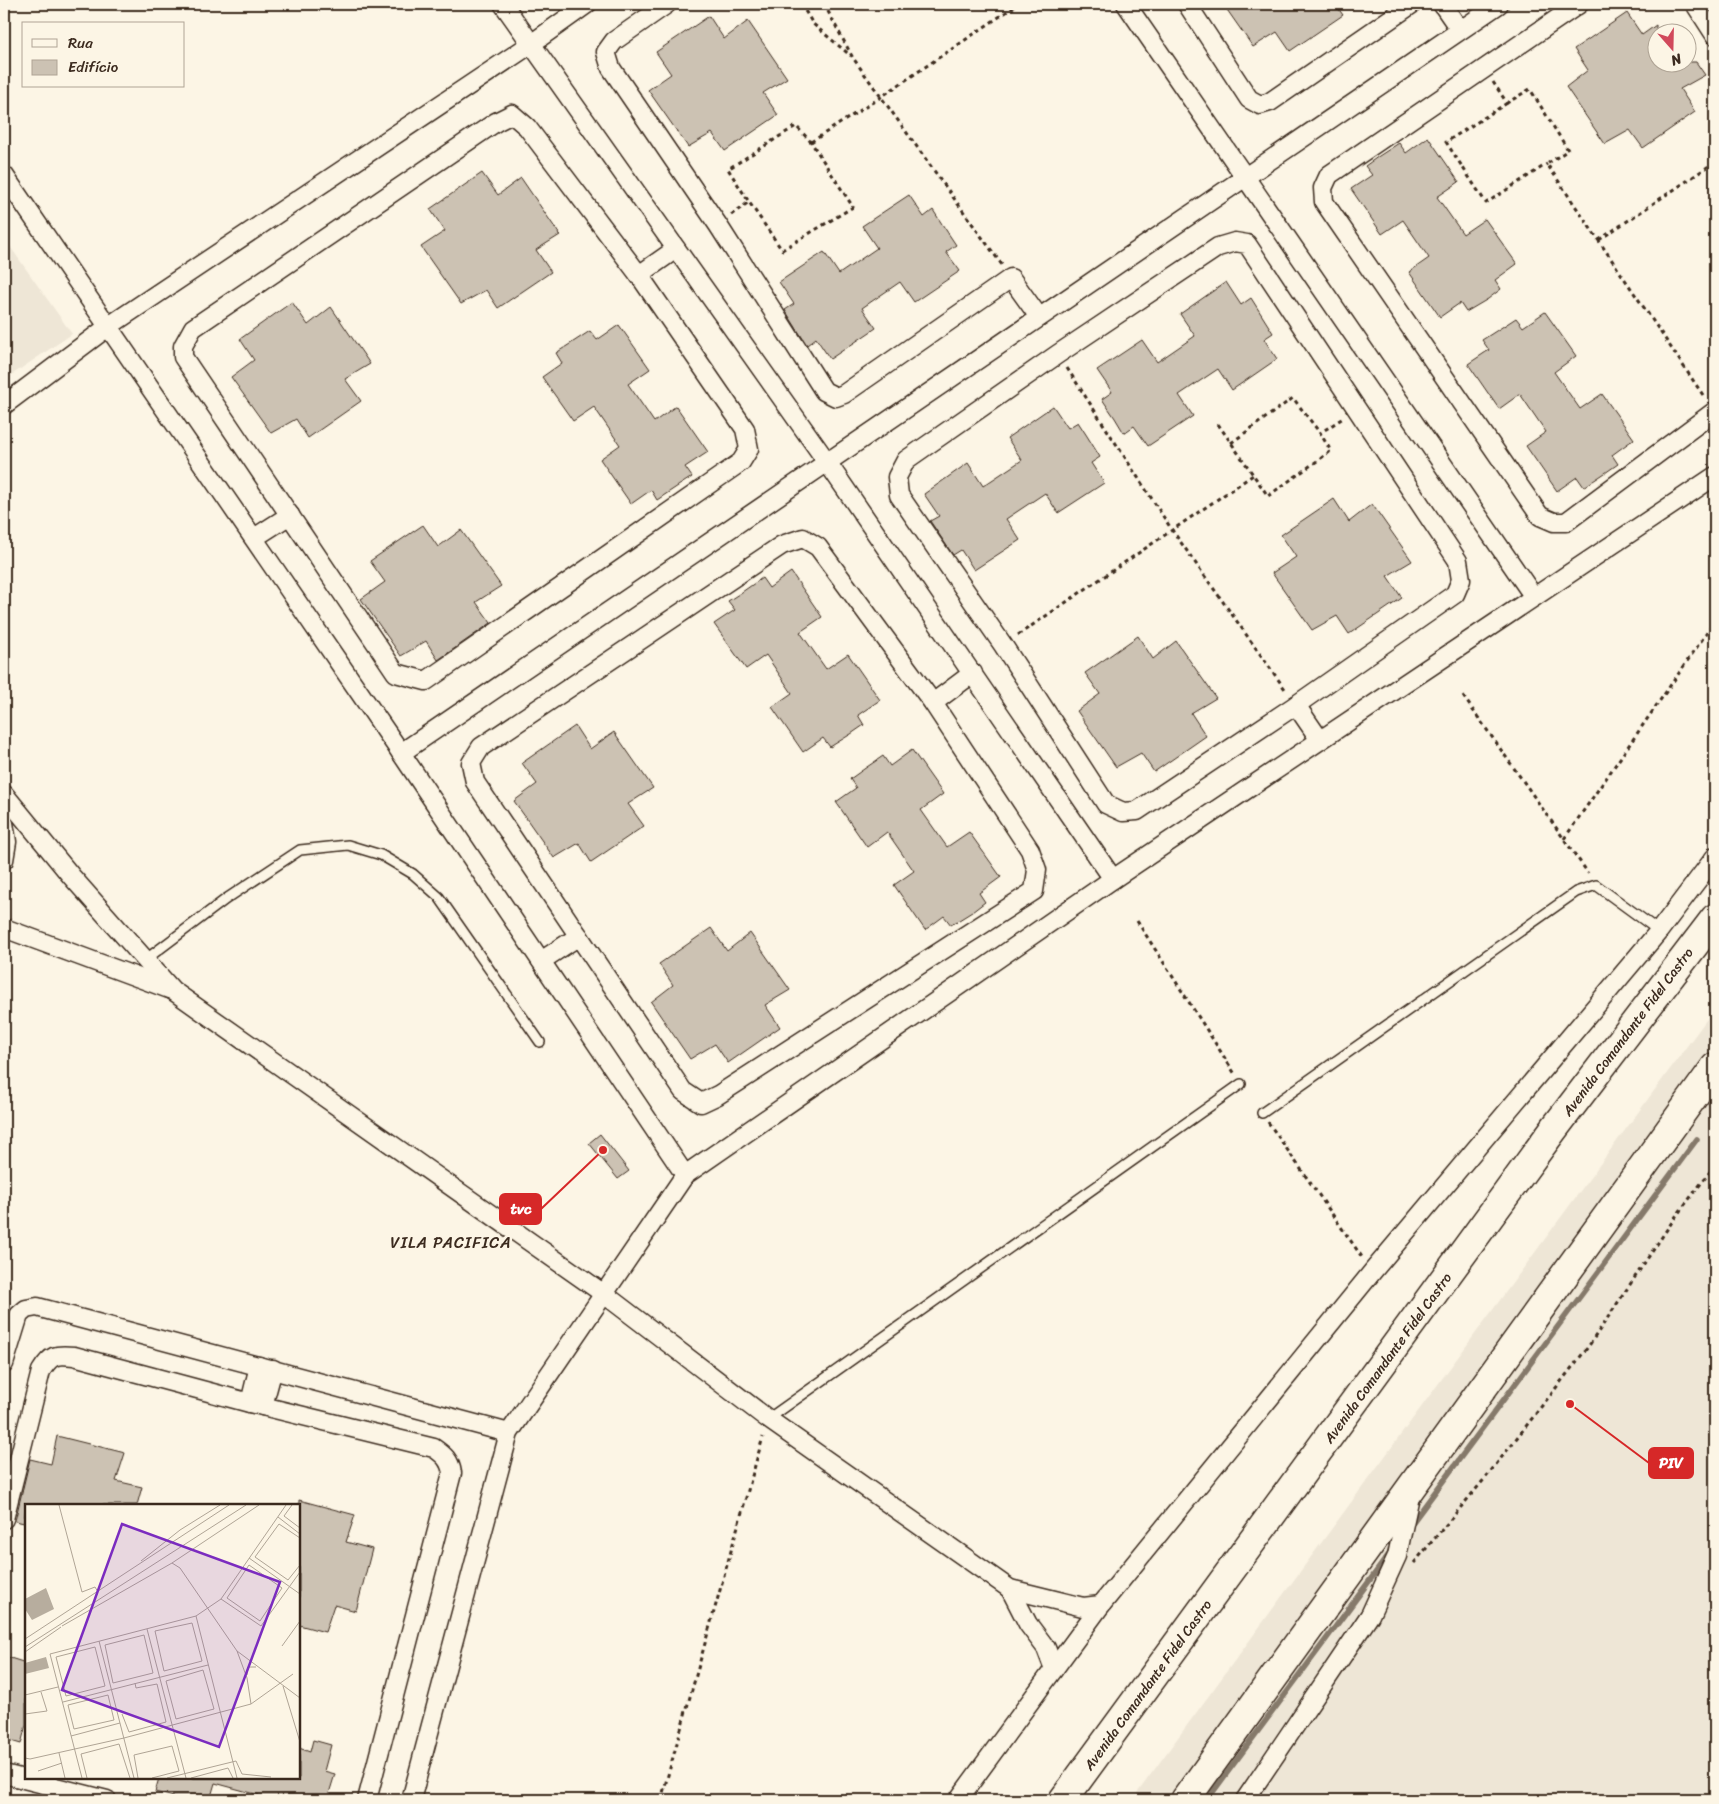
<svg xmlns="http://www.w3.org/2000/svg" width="1719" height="1804" font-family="Sriracha,sans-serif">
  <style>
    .built { fill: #eee6d6 }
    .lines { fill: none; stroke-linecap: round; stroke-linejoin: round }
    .stream { stroke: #85796b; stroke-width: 5.5 }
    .building { fill: #ccc2b3; stroke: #3b2a1e }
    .service-casing { stroke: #3b2a1e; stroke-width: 12 }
    .minor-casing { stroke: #3b2a1e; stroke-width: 21 }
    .motorway-casing { stroke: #3b2a1e; stroke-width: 31 }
    .path { stroke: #3b2a1e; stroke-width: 3; stroke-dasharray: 4 4; stroke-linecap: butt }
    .service { stroke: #fcf5e5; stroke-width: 9 }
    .minor { stroke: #fcf5e5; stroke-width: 18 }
    .motorway { stroke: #fcf5e5; stroke-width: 28 }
    .labels { text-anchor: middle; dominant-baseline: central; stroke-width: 5; stroke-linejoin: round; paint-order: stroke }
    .street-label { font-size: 14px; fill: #3b2a1e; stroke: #fcf5e5 }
    .quarter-label { font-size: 16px; letter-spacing: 1px; fill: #3b2a1e; stroke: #fcf5e5 }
    .inset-road { fill: none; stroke: #afa495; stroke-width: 1 }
    .view { fill: #7b2cbf; fill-opacity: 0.15; stroke: #7b2cbf; stroke-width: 2.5 }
    .inset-edge { fill: none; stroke: #3b2a1e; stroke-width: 2.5 }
    .leader { fill: none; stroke: #d62828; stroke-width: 2 }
    .callout-dot { fill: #d62828; stroke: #fcf5e5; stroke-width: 2 }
    .callout { fill: #d62828; stroke: #d62828; stroke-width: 2 }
    .callout-label { font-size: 15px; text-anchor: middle; font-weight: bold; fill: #fff }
  </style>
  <rect width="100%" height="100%" fill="#fcf5e5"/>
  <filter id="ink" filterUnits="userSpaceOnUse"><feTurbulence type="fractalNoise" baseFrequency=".02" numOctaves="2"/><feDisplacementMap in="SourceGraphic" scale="10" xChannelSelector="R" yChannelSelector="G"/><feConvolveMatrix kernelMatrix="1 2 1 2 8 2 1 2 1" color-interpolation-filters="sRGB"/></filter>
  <g filter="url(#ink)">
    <g class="built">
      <path d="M 4,238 L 72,334 L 4,380 Z"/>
      <path d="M 1715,1008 L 1715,1800 L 1132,1800 Z"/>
    </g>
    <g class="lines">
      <g class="stream">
        <path d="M 1409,1527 L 1697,1139"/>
        <path d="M 1207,1800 L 1390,1553"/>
      </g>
    </g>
    <g class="building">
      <path d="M 1223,4 L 1335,4 L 1343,15 L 1290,51 L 1277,32 L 1253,47 Z"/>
      <path d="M 1627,13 L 1642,35 L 1656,25 L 1656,62 L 1696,62 L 1705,75 L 1680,89 L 1695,112 L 1643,148 L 1630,130 L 1605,144 L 1566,87 L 1588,70 L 1574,49 Z"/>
      <path d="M 709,16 L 724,39 L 748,21 L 787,78 L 763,93 L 778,115 L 725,151 L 712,133 L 688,147 L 648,90 L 671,74 L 656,52 Z"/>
      <path d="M 1428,137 L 1459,182 L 1437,197 L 1463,234 L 1485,219 L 1517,264 L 1495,280 L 1501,289 L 1488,299 L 1466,312 L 1460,303 L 1440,317 L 1409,272 L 1429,258 L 1403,220 L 1382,234 L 1351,189 L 1372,175 L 1365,166 L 1379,156 L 1399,143 L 1406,153 Z"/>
      <path d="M 482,173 L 498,195 L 521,178 L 560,235 L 536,250 L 551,272 L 498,308 L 486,290 L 461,304 L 421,247 L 445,231 L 430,209 Z"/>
      <path d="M 909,195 L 924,217 L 933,210 L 942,224 L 956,245 L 946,252 L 960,271 L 914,302 L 900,282 L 862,308 L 876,328 L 830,359 L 816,338 L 807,345 L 785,310 L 794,304 L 779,282 L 824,252 L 839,274 L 877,248 L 862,226 Z"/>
      <path d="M 1226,282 L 1241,305 L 1251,298 L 1273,333 L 1264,339 L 1277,359 L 1232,390 L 1218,369 L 1179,395 L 1193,416 L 1148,446 L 1134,426 L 1124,433 L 1115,418 L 1102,399 L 1112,392 L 1097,370 L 1142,340 L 1157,362 L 1195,336 L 1180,314 Z"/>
      <path d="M 292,302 L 308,325 L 331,307 L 370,364 L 345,379 L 361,401 L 308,438 L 296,419 L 271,433 L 231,377 L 254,360 L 240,339 Z"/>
      <path d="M 1545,312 L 1576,356 L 1554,372 L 1580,409 L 1602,394 L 1634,439 L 1612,455 L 1618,464 L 1605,473 L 1584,487 L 1577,477 L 1557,491 L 1526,446 L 1546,432 L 1520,394 L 1499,409 L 1468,364 L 1489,350 L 1482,340 L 1496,331 L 1516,318 L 1523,327 Z"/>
      <path d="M 619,325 L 650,369 L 628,384 L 654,422 L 676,406 L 708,452 L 685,467 L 692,477 L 678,486 L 657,500 L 651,490 L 631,504 L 600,459 L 620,445 L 594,407 L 573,421 L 542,377 L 562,363 L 556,353 L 570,344 L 590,331 L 597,340 Z"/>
      <path d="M 1053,406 L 1068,428 L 1078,422 L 1087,436 L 1100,457 L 1091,463 L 1104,483 L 1058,513 L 1045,493 L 1006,519 L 1020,540 L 974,570 L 961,550 L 953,555 L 930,521 L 939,516 L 924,494 L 968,463 L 983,486 L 1022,460 L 1007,438 Z"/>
      <path d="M 1334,499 L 1349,522 L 1372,504 L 1412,561 L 1387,576 L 1402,598 L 1349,634 L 1337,616 L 1312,630 L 1272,573 L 1296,557 L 1281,535 Z"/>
      <path d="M 423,525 L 438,547 L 461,530 L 501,586 L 476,602 L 491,623 L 438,660 L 426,641 L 401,656 L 361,599 L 385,582 L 370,561 Z"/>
      <path d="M 791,572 L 822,617 L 800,632 L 826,669 L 848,654 L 880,700 L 858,715 L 864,725 L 851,734 L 830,747 L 823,738 L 803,752 L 772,707 L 792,693 L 766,655 L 746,669 L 714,624 L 735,610 L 728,601 L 742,592 L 762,578 L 769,588 Z"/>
      <path d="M 1138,636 L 1153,659 L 1176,641 L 1216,698 L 1191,713 L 1206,736 L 1154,772 L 1141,753 L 1116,767 L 1077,711 L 1100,694 L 1085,673 Z"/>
      <path d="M 575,726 L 590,749 L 614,732 L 653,788 L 628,804 L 644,826 L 591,862 L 579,843 L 554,858 L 514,801 L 537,784 L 522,763 Z"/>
      <path d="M 912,750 L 943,794 L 921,810 L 947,847 L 969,832 L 1001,877 L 979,893 L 985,902 L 972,912 L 951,925 L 944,916 L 925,930 L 894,885 L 914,871 L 887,832 L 867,847 L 836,802 L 856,788 L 850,779 L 864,769 L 883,756 L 890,766 Z"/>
      <path d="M 711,928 L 727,951 L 750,933 L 790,990 L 765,1005 L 780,1027 L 728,1063 L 715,1044 L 690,1059 L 651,1002 L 673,985 L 659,964 Z"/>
      <path d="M 600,1134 L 629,1171 L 618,1179 L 589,1143 Z"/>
      <path d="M 57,1436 L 125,1453 L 116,1481 L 142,1487 L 137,1505 L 26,1505 L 24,1523 L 15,1521 L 30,1459 L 51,1464 Z"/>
      <path d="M 299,1500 L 355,1515 L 346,1542 L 372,1549 L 356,1611 L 334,1605 L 325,1632 L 299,1625 Z"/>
      <path d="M 4,1656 L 26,1663 L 26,1725 L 21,1744 L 4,1739 Z"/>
      <path d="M 313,1740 L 331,1745 L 324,1771 L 335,1774 L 327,1800 L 258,1800 L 259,1795 L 215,1783 L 210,1800 L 185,1800 L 155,1792 L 159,1778 L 299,1778 L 299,1748 L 310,1752 Z"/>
    </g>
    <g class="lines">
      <g class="service-casing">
        <g id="service">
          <path d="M 145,960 L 226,899 L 300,850 L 348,845 L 381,855 L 413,874 L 439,897 L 540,1042"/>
          <path d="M 1262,1113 L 1576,892 L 1596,885 L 1659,931"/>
          <path d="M 768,1419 L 1241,1084"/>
        </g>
      </g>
      <g class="minor-casing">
        <g id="minor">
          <path d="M 503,4 L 827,462 L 1113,879"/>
          <path d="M 667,4 L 614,41 L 606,52 L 611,68 L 718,225 L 824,391 L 836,397 L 844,394 L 1011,278 L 1039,317"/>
          <path d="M 1126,4 L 1534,597"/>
          <path d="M 1187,4 L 1249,99 L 1260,105 L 1270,102 L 1412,4"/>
          <path d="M 1442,4 L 1460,30"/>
          <path d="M 1579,4 L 1329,175 L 1323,188 L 1324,202 L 1540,516 L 1554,522 L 1566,522 L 1715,411"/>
          <path d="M 1695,4 L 1715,35"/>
          <path d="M 512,114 L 527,127 L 639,275 L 745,429 L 749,449 L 741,462 L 426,681 L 396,673 L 183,357 L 183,346 L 193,328 L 496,122 Z"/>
          <path d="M 4,175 L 401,753 L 685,1175"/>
          <path d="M 1235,242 L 1247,244 L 1458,561 L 1461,580 L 1455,594 L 1296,705 L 1137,811 L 1123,812 L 1106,804 L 1003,645 L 899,495 L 897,477 L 906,460 L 1058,354 L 1218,247 Z"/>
          <path d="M 639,275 L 676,249"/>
          <path d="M 4,405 L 109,326 L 531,44 L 587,4"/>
          <path d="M 254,538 L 290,515"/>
          <path d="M 803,538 L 818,547 L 933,703 L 1030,850 L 1037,870 L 1034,891 L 718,1095 L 701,1103 L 683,1091 L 475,782 L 471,763 L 481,747 L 782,545 Z"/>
          <path d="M 933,703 L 973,673"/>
          <path d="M 1296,705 L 1320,740"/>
          <path d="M 401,753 L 1499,4"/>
          <path d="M 4,794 L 72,877 L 172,990 L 604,1294 L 768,1419 L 1010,1589 L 1083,1607 L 1101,1605"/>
          <path d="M 4,823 L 7,842 L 4,860"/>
          <path d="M 4,928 L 169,989"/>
          <path d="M 541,961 L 579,936"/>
          <path d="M 4,1364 L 19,1315 L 26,1309 L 37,1307 L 509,1433"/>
          <path d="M 250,1403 L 259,1366"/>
          <path d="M 263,1406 L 273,1369"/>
          <path d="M 4,1519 L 41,1371 C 51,1355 55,1354 74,1356 L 250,1403 L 434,1448 C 444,1455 450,1460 452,1473 L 367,1800"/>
          <path d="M 1010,1589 L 1028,1624 L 1046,1648 L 1054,1669"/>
          <path d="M 4,1774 L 107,1800"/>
          <path d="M 411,1800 L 509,1433 L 685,1175 L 1113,879 L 1715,476"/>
          <path d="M 958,1800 L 1101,1605 L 1373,1271 L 1659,931 L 1715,857"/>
          <path d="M 1245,1800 L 1370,1615 L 1397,1556 L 1410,1496"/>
        </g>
      </g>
      <g class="motorway-casing">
        <g id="motorway">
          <path d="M 1063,1800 L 1553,1130 L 1715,918"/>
          <path d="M 1185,1800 L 1715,1067"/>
        </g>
      </g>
      <g class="path">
        <path d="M 801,4 L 813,24 L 851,56"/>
        <path d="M 824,4 L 853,58 L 1002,265"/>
        <path d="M 1493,82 L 1507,103 L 1530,89 L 1568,150 L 1547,164 L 1705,398"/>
        <path d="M 1507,103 L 1446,142 L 1486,203 L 1547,164"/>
        <path d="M 811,142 L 881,97 L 1018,4"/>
        <path d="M 731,215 L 749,202 L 782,250 L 853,207 L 811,142 L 796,126 L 728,169 L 749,202"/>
        <path d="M 1599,240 L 1715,162"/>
        <path d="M 1067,368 L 1172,530 L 1287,692"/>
        <path d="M 1218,424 L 1268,496 L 1331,451 L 1320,433 L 1343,418"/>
        <path d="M 1231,443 L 1293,398 L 1320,433"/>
        <path d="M 1018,635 L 1253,475"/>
        <path d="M 1463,696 L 1588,873"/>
        <path d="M 1564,839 L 1715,621"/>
        <path d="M 1137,921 L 1235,1074"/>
        <path d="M 1268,1122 L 1362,1257"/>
        <path d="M 1414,1563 L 1487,1476 L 1588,1347 L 1674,1219 L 1715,1165"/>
        <path d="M 661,1800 L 763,1437"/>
      </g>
      <use href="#service" class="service"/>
      <use href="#minor" class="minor"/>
      <use href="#motorway" class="motorway"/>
    </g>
  </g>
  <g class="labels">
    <g class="street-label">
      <text transform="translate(1628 1032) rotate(-53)">Avenida Comandante Fidel Castro</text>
      <text transform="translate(1388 1358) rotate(-54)">Avenida Comandante Fidel Castro</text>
      <text transform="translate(1148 1685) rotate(-54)">Avenida Comandante Fidel Castro</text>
    </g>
    <g class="quarter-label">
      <text x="451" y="1242">VILA PACIFICA</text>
    </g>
  </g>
  <g transform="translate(25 1504)">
    <rect width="275" height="275" fill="#fcf5e5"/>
    <path d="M 21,84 L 29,105 L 7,116 L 0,105 L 0,95 ZM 21,153 L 24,164 L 0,170 L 0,159 Z" fill="#b7ad9e"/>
    <path class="inset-road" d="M 34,1 L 57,88 L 70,83 L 73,88M 267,1 L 259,12 L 275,24M 253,13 L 275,30M 275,34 L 254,20 L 230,53 L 263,76 L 275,61M 224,54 L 275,90M 116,57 L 155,26 L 195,1M 147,59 L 155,64 L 212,147 L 222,174 L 226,200M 224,61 L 257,84 L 235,117 L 202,94 ZM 196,95 L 236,122 L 275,68M 171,112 L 212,274M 167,119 L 177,157 L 139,167 L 130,127 ZM 37,122 L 147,59 L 234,1M 122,125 L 161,274M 119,131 L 128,169 L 88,179 L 80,141 ZM 0,135 L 204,1M 74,137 L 109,274M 257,142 L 275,117M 0,143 L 221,1M 70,143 L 80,182 L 41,192 L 31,153 ZM 212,147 L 275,194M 0,148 L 36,123M 178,166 L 189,205 L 151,215 L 141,177 ZM 222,171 L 223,163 L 231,163M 258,182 L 275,238M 0,191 L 33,183M 83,191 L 89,216 L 49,225 L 43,201 ZM 38,198 L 183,161M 0,210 L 22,207 L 16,188M 97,210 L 104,228 L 141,218 L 132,180 L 111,184 L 110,179M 46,232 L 95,219M 34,249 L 40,274M 0,254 L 5,255 L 99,234 L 226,200 L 268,170M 13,267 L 37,259M 57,274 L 25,150 L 171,112 L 196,95 L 261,1M 62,274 L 56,250 L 94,240 L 105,274M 113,274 L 109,251 L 147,242 L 154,267 L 127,274M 142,274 L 211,257 L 217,270 L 246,273M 166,274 L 203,264 L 208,274"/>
    <path class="view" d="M 97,20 L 255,78 L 194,243 L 37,186 Z"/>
    <rect width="275" height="275" class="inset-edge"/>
  </g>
  <path class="leader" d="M603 1150L541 1209M1570 1404L1649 1463"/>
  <g class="callout-dot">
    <circle cx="603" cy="1150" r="5"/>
    <circle cx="1570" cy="1404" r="5"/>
  </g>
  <g class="callout">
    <rect x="500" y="1194" width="41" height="30" rx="5"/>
    <rect x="1649" y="1448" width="44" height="30" rx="5"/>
  </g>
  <g class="callout-label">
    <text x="521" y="1214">tvc</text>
    <text x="1671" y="1468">PIV</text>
  </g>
  <rect width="1719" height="1804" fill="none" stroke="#fcf5e5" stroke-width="20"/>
  <rect x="10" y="10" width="1699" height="1784" fill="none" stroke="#3b2a1e" stroke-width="2" filter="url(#ink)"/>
  <rect x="22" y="22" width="162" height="65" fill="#fcf5e5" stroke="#afa495"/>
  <rect x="32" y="39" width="25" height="8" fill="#fcf5e5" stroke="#afa495"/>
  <text x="68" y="48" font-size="15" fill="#3b2a1e">Rua</text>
  <rect x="32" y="60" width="25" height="15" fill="#ccc2b3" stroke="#afa495"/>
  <text x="68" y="72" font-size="15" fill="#3b2a1e">Edifício</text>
  <g transform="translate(1672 48) rotate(160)"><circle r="24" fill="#fcf5e5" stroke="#afa495"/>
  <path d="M0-4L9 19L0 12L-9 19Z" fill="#d1495b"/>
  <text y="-8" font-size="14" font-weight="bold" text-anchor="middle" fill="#3b2a1e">N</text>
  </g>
</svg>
